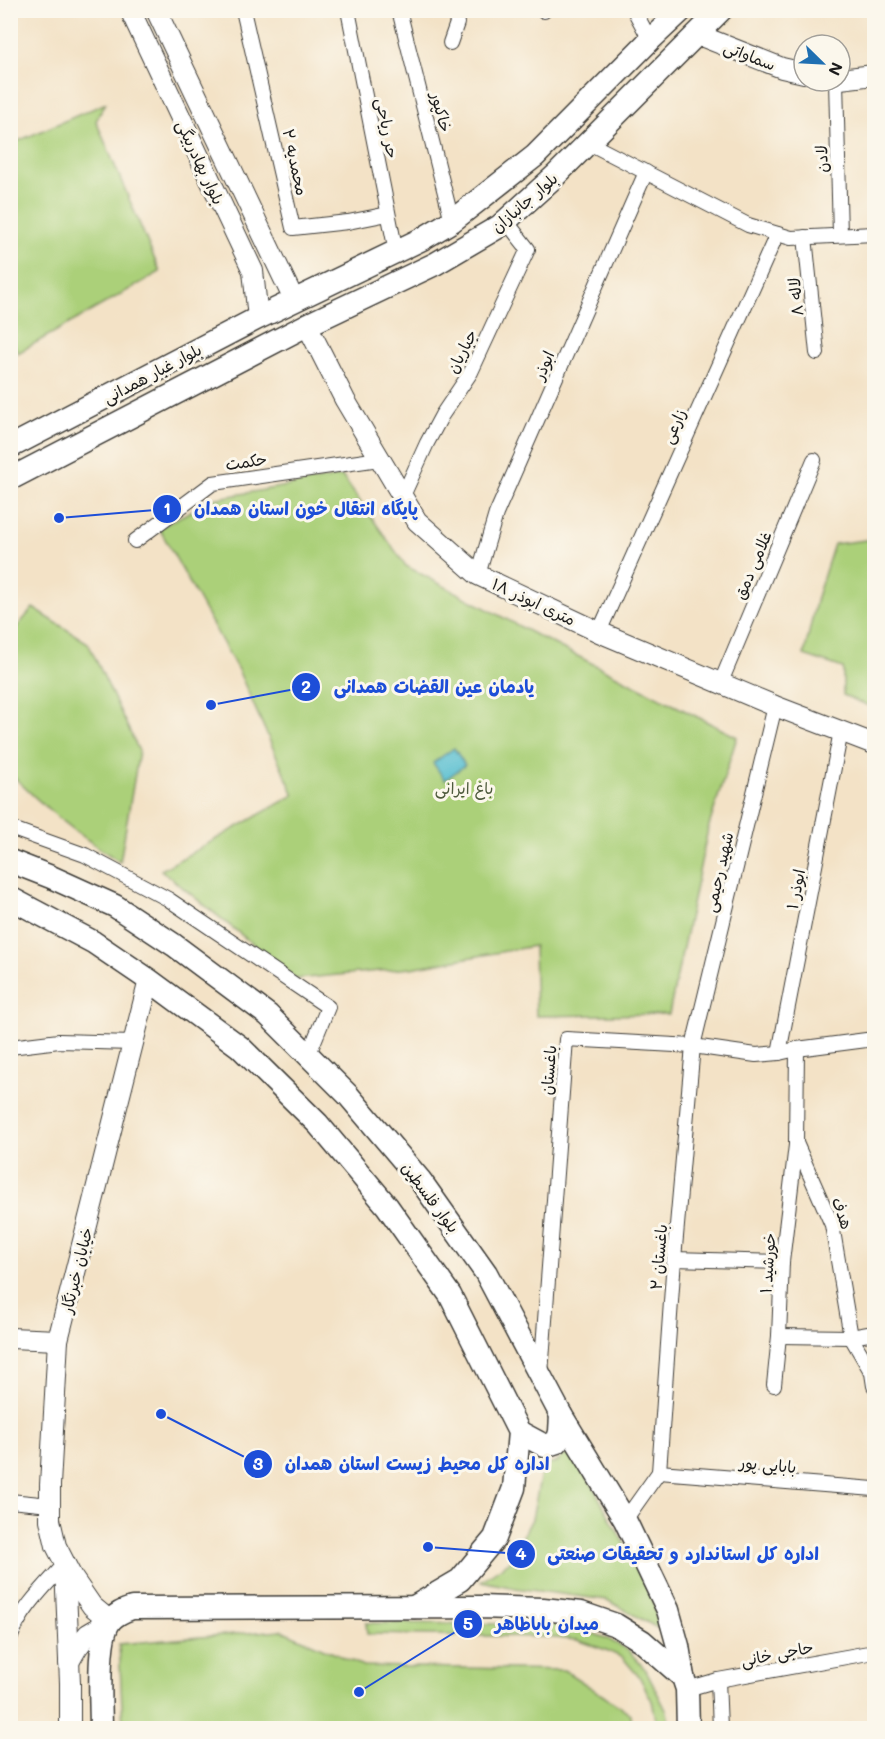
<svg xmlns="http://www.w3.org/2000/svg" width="885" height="1739" font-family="Mali,'Playpen Sans Arabic',sans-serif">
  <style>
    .green { fill: #abd079; stroke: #64764a; stroke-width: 1.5 }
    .water { fill: #54bed0; stroke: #386d76; stroke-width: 1.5 }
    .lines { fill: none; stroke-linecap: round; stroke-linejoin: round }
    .street-casing { stroke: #3c3a36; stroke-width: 16 }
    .secondary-casing { stroke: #3c3a36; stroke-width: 22 }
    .primary-casing { stroke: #3c3a36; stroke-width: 25 }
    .street { stroke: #fff; stroke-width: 14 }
    .secondary { stroke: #fff; stroke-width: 20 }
    .primary { stroke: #fff; stroke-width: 22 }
    .labels { text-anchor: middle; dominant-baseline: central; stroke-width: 6; stroke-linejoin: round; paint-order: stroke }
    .street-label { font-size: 16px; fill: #1c1c1c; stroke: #fbf7ec }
    .park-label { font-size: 16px; fill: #4e5b3d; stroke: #fbf7ec }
    .leader { fill: none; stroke: #1d4ed8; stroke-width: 2 }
    .callout-dot { fill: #1d4ed8; stroke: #fbf7ec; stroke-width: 2 }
    .mark-label { font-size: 18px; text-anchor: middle; font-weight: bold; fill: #fff }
    .callout-label { font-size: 18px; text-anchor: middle; font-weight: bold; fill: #1d4ed8; stroke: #fbf7ec; stroke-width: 6; stroke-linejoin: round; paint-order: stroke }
  </style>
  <rect width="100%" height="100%" fill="#fbf7ec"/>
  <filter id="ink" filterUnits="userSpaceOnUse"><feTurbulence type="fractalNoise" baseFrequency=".0167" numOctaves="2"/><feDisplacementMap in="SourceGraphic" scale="12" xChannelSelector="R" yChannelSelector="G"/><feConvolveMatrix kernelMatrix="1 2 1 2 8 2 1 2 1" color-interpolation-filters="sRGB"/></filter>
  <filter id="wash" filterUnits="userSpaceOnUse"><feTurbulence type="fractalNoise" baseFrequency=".008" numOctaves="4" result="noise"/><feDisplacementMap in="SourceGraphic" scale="24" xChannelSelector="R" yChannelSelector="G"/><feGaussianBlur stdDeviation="1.35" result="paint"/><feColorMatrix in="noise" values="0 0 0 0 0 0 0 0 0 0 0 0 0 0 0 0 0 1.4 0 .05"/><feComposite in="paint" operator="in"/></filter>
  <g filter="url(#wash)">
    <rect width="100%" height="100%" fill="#f3e2c6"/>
    <g class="green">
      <path d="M 106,103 L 96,121 L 160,272 L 18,353 L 10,336 L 11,144 Z"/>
      <path d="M 342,476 L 406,566 L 536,635 L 737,737 L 708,829 L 669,1014 L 536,1016 L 534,946 L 411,968 L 296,979 L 161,870 L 294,795 L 239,672 L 159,528 L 213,499 Z"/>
      <path d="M 874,538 L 874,708 L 843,695 L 843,668 L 804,655 L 817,597 L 834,544 L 874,539 Z"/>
      <path d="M 33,608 L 88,643 L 139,751 L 120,862 C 81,837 43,807 11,774 L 11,634 Z"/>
      <path d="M 572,1448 L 652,1595 L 659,1629 L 607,1600 L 515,1588 L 481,1581 L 509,1562 L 532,1519 L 542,1469 L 540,1465 L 557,1462 Z"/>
      <path d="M 366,1623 L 543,1624 L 579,1628 L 608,1639 L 628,1650 L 645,1669 L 667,1712 L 670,1728 L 658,1728 L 652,1701 L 640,1678 L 623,1658 L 606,1650 L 577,1640 L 545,1637 L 367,1634 Z"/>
      <path d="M 281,1630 L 363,1666 L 564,1670 L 631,1714 L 632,1728 L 123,1728 L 119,1644 Z"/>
    </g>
    <path class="water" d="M 454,748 L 465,765 L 445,780 L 433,763 Z"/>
  </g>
  <g filter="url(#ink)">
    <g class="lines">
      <g class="street-casing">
        <g id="street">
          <path d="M 243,10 L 293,228 L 348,222 L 388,214"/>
          <path d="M 348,10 L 396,252"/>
          <path d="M 399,10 L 452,221"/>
          <path d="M 634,10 L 650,40"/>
          <path d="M 544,11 L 544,10"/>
          <path d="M 450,43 L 457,23 L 454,10"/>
          <path d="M 836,81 L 840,235"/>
          <path d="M 589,143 L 748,225 L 791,238 L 874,234"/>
          <path d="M 805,237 L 817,353"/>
          <path d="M 402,498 L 427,443 L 442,415 L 471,372 L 528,249 L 506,221"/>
          <path d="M 135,541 L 213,483 L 379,459"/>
          <path d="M 478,575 L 496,514 L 646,172"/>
          <path d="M 599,632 L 777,234"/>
          <path d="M 721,682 L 814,460"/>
          <path d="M 10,828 L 85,855 L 168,899 L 328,1007 L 308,1056"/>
          <path d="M 10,1047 L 59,1041 L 133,1043"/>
          <path d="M 797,1049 L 796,1143 L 832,1225 L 851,1337 L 872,1373 L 874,1386"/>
          <path d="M 779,1053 L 841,731"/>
          <path d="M 674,1259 L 782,1262"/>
          <path d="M 779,1336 L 851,1337 L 874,1333"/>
          <path d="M 541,1374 L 566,1039 L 693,1046 L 756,1055 L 779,1053 L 797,1049 L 874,1039"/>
          <path d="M 774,1385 L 779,1336 L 782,1262 L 796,1145"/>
          <path d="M 659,1472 L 674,1259 L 693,1046 L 775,706"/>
          <path d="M 659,1472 L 874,1489"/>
          <path d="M 10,1501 L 50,1505"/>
          <path d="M 625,1520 L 659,1472"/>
          <path d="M 10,1639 C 20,1610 45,1586 65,1564"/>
          <path d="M 718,1680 L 720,1728"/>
          <path d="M 687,1689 L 718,1680 L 874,1652"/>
        </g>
      </g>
      <g class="secondary-casing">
        <g id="secondary">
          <path d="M 130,10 L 253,271 L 258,318"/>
          <path d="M 156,10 L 294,300"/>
          <path d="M 696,34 L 782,68 L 804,73"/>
          <path d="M 840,79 L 874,75"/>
          <path d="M 307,325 L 345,400 L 417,521 L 478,575 L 599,632 L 775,706 L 874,744"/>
          <path d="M 10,1338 L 58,1340"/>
          <path d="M 65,1567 L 70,1683 L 70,1728"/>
          <path d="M 69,1662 L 77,1648 L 88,1634 L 110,1621 L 92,1606 L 72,1577 L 56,1546 L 50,1520 L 50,1485 L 58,1340 L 149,980"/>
        </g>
      </g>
      <g class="primary-casing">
        <g id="primary">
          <path d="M 10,447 L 258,318 L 422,239 L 452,221 L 535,156 L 650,40 L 682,10"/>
          <path d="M 10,479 L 307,325 L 435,264 L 500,226 L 555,176 L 721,10"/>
          <path d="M 10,861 L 51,877 L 115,906 L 174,945 L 268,1015 L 348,1095 L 420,1180 L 486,1273 L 561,1415 L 625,1520 L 668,1610 L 678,1646 L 683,1677"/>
          <path d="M 10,898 L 93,942 L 149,980 L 240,1047 L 318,1124 L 387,1206 L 450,1295 L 519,1432 L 514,1488 L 495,1538 L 460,1580 L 414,1607"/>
          <path d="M 519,1432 L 545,1446 L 557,1442 L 560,1432 L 561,1415"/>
          <path d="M 101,1728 C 101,1704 96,1637 111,1620 C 117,1613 124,1611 132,1608 L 480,1607 L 543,1609 L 581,1613 L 616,1625 L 642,1641 L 683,1677 L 687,1689 L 688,1728"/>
        </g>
      </g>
      <use href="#street" class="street"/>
      <use href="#secondary" class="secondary"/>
      <use href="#primary" class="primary"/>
    </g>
  </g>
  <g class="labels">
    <g class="street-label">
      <text transform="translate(750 55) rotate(21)">سماواتی</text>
      <text transform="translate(442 112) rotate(76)">خاکپور</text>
      <text transform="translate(388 128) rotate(79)">حر ریاحی</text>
      <text transform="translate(821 159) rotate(-92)">لادن</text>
      <text transform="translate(201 162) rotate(65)">بلوار بهادربیگی</text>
      <text transform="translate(296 162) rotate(78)">محمدیه ۲</text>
      <text transform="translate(524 202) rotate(-41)">بلوار جانبازان</text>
      <text transform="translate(795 297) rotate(-96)">لاله ۸</text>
      <text transform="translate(461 351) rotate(-63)">جباریان</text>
      <text transform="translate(543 365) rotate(-66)">ابوذر</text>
      <text transform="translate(152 373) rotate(-28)">بلوار غبار همدانی</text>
      <text transform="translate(673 426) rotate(-66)">زارعی</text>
      <text transform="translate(246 461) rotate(-8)">حکمت</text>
      <text transform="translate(752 565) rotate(-67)">غلامی دمق</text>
      <text transform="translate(534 601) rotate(25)">۱۸ متری ابوذر</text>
      <text transform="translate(718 872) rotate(-77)">شهید رحیمی</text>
      <text transform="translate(795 889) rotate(-79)">ابوذر ۱</text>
      <text transform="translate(548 1070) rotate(-85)">باغستان</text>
      <text transform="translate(431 1197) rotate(53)">بلوار فلسطین</text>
      <text transform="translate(843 1213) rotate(71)">هدف</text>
      <text transform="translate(658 1257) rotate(-85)">باغستان ۲</text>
      <text transform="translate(767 1263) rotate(-86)">خورشید ۱</text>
      <text transform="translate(76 1270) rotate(-76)">خیابان خبرنگار</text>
      <text transform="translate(768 1464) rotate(5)">بابایی پور</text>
      <text transform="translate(777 1653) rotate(-11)">حاجی خانی</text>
    </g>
    <g class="park-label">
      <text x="464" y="787">باغ ایرانی</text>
    </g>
  </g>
  <path class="leader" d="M59 518L167 509M211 705L306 687M161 1414L258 1464M428 1547L521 1554M359 1692L468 1624"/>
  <g class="callout-dot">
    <circle cx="59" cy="518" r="6"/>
    <circle cx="211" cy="705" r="6"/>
    <circle cx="161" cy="1414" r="6"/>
    <circle cx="428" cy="1547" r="6"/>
    <circle cx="359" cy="1692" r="6"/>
    <circle cx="167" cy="509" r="15"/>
    <circle cx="306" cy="687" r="15"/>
    <circle cx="258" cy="1464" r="15"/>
    <circle cx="521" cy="1554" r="15"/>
    <circle cx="468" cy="1624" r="15"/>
  </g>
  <g class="mark-label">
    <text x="167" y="515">1</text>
    <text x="306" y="693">2</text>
    <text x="258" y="1470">3</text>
    <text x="521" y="1560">4</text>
    <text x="468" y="1630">5</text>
  </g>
  <g class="callout-label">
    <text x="306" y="515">پایگاه انتقال خون استان همدان</text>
    <text x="434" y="693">یادمان عین القضات همدانی</text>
    <text x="417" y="1470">اداره کل محیط زیست استان همدان</text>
    <text x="683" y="1560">اداره کل استاندارد و تحقیقات صنعتی</text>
    <text x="547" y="1630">میدان باباطاهر</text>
  </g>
  <rect width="885" height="1739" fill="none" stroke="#fbf7ec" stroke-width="36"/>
  <g transform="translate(822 63) rotate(114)"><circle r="28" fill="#fbf7ec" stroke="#a29f99" stroke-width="1.5"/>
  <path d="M0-4.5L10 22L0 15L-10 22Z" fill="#1f6fb2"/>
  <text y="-9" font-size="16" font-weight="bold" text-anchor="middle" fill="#1c1c1c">N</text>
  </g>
</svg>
